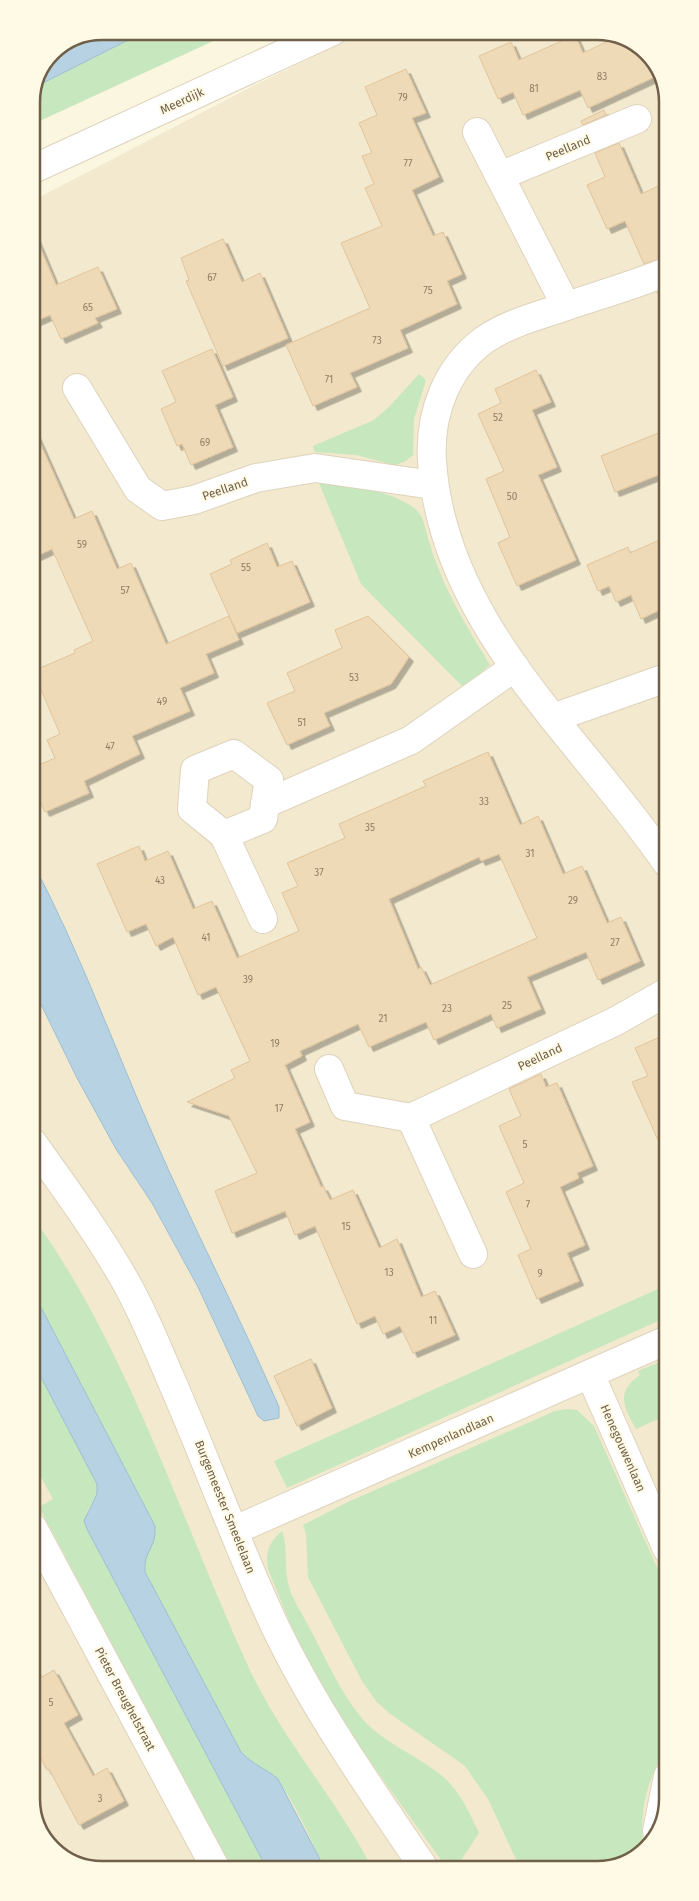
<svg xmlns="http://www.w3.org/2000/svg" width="699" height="1901" font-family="'Fira Sans',sans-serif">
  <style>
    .residential { fill: #f2e9ce }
    .green { fill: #c7e7bf }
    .water { fill: #b6d2e3; stroke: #9cbfd4 }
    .building { fill: #efdab8; stroke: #e1c49a; fill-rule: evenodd; filter: url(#shadow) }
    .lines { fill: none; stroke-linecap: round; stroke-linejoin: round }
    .minor-casing { stroke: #ded3bc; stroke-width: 30 }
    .tertiary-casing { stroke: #ded3bc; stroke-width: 30 }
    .minor { stroke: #fff; stroke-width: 28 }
    .tertiary { stroke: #fff; stroke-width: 28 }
    .labels { text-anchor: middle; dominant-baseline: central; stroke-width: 4; stroke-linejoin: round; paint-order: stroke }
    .number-label { font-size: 10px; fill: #907e65 }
    .street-label { font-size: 12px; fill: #705f49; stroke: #fefae5 }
    .rim { fill: none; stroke: #705f49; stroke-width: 2.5 }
  </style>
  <defs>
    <filter id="shadow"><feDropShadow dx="4.5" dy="4.5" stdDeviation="0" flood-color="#0004"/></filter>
  </defs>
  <rect width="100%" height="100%" fill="#fbf6df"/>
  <path class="residential" d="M 367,31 L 602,31 L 640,46 L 665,83 L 668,1799 L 653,1842 L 616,1867 L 97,1870 L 56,1852 L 34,1818 L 32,201 L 253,86 Z"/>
  <g class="green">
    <path d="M 146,31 L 235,31 L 31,125 L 31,98 L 37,86 Z"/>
    <path d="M 419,374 L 426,380 L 414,419 L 413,455 L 404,462 L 395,465 L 356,455 L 315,452 L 313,446 L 374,420 L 389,407 Z"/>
    <path d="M 319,483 C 350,486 388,489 414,508 C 425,517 425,529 429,542 C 442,586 466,626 490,665 L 463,687 L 361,584 Z"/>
    <path d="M 33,1217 C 128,1349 180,1517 248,1666 C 281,1738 336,1798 372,1868 L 325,1869 C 313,1845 297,1807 282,1786 C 270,1771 253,1766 241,1752 L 145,1572 C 143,1550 157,1549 155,1526 L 33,1292 Z"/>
    <path d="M 667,1285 L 667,1317 L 287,1488 L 274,1461 Z"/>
    <path d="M 667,1359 L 667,1415 L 636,1429 C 624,1407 615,1392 640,1375 L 638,1371 Z"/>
    <path d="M 33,1362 L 97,1484 L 97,1494 L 87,1512 L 88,1531 L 267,1869 L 232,1869 L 39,1507 L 53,1499 L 33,1462 Z"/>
    <path d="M 566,1409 L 577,1410 L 594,1426 L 667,1590 L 668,1745 C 647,1778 639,1811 643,1849 L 616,1867 L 520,1868 L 488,1799 L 465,1766 L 389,1713 L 376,1701 L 362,1681 L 308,1577 L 306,1534 L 303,1525 L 348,1502 L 555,1411 Z"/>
    <path d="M 282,1531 C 288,1547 284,1565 288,1583 C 291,1598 302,1613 309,1627 C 325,1657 339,1690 360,1716 C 382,1743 416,1754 442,1776 C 460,1791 469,1812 479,1833 L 456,1868 L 447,1868 C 394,1794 332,1715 294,1632 C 285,1612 277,1590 268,1569 C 265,1553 269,1542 282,1531 Z"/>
  </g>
  <g class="water">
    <path d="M 102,31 L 146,31 L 37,86 L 52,52 Z"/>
    <path d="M 32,861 C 79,950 113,1044 153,1135 C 193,1227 239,1315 279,1407 L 279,1418 L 264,1421 L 258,1416 L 198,1287 L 152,1203 L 116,1149 L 77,1078 L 33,988 Z"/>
    <path d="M 33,1292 L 155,1526 C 157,1549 143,1550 145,1572 L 241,1752 C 252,1764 266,1769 278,1779 L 325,1869 L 267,1869 L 88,1531 L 84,1521 L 97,1494 L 97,1484 L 33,1362 Z"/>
  </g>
  <g class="building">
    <path d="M 575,35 L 583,53 L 617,37 L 640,46 L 659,75 L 588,108 L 580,90 L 523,115 L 513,92 L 498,99 L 479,56 L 511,42 L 519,60 Z"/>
    <path d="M 406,69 L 426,113 L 412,118 L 439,177 L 412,190 L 433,236 L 443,232 L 462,274 L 447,281 L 457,304 L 400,330 L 408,348 L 350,373 L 357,387 L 313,406 L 286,345 L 370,308 L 341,243 L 382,226 L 365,188 L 374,184 L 362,156 L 372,153 L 359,123 L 377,115 L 365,87 Z"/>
    <path d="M 604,110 L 606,115 L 583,125 L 581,121 Z"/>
    <path d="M 619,143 L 641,194 L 665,183 L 666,257 L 644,264 L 625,221 L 607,229 L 587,185 L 605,177 L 595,153 Z"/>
    <path d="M 32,228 L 56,285 L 98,267 L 117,309 L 95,318 L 98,323 L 61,339 L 50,315 L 32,323 Z"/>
    <path d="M 223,239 L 242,282 L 260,273 L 288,338 L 223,366 L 186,281 L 189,280 L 181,258 Z"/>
    <path d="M 666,289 L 666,312 L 657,292 Z"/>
    <path d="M 212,349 L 233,397 L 215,405 L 233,447 L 191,465 L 182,444 L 177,446 L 161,409 L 176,402 L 162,371 Z"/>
    <path d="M 536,370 L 551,402 L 532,410 L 557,467 L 538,475 L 576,560 L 517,586 L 498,543 L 510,537 L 486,479 L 504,471 L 478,414 L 501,403 L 495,389 Z"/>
    <path d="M 32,425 L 74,519 L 92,511 L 117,569 L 131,563 L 166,644 L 229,616 L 239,640 L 206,654 L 214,673 L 180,688 L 190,711 L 132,736 L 140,754 L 84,781 L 89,793 L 45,812 L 32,783 L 32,768 L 55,758 L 47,740 L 60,734 L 33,671 L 75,653 L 74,650 L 93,641 L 52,549 L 32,558 Z"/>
    <path d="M 666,430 L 666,472 L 615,492 L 601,456 Z"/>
    <path d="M 666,537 L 666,607 L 641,619 L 631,595 L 616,602 L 609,586 L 598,591 L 587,565 L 628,547 L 630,553 Z"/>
    <path d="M 267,543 L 277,567 L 292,561 L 310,602 L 237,633 L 210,574 L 232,564 L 230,560 Z"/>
    <path d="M 368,616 L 409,657 L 391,684 L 324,713 L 330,726 L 287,745 L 267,703 L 295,691 L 287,673 L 342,648 L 335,630 Z"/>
    <path d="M 488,752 L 520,825 L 538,816 L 563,874 L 582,866 L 607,923 L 621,917 L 640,961 L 598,980 L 586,952 L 527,977 L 541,1009 L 497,1028 L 491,1014 L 434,1040 L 426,1022 L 369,1047 L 358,1024 L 300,1051 L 302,1056 L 285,1065 L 310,1122 L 295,1129 L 321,1187 L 323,1186 L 330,1200 L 353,1190 L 379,1248 L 397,1239 L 421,1297 L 435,1291 L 455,1335 L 413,1353 L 400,1326 L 383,1334 L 375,1316 L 357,1324 L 315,1226 L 295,1235 L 285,1211 L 232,1233 L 215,1191 L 257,1173 L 229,1116 L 187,1102 L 235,1078 L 231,1070 L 250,1061 L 216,987 L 198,995 L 173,937 L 156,946 L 146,924 L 127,932 L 97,864 L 139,846 L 145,861 L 168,851 L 193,909 L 212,901 L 237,958 L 299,931 L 282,893 L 298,886 L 287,863 L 345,838 L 339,824 L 426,786 L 423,781 ZM 499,854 L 537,938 L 430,985 L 421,967 L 418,969 L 389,899 L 479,857 L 481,861 Z"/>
    <path d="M 667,1034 L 667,1160 L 632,1082 L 648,1076 L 635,1048 Z"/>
    <path d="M 541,1074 L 546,1087 L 557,1083 L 593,1166 L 577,1173 L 579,1178 L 560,1187 L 585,1245 L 567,1253 L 579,1281 L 537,1299 L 518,1255 L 531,1249 L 506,1192 L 524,1183 L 499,1126 L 521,1116 L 509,1089 Z"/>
    <path d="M 311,1359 L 332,1408 L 297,1426 L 274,1376 Z"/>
    <path d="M 34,1667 L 40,1678 L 54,1670 L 78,1715 L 64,1723 L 93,1776 L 107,1768 L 124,1801 L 79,1825 L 49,1769 L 47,1770 L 34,1745 Z"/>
  </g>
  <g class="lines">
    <g class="minor-casing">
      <g id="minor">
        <path d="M 477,132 L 566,306"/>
        <path d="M 31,170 L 333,31"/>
        <path d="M 500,176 L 637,119"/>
        <path d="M 666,272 C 629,287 592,297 555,310 C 530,318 506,325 484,340 C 446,368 429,415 432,461 C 443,625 579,735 666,862"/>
        <path d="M 77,388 L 138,489 L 162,506 L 194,500 L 256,478 L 315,468 L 433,485"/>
        <path d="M 553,718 L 666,678"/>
        <path d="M 224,835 L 192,809 L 195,770 L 234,754 L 269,780 L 265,804"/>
        <path d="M 263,919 L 224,835 L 263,819 L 265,804 L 411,740 L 515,667"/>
        <path d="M 329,1069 L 345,1106 L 411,1118 L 616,1021 L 667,992"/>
        <path d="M 411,1118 L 473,1254"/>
        <path d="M 590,1374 L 667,1549"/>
        <path d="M 33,1528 L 216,1869"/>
        <path d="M 235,1530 L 667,1340"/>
        <path d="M 657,1831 L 668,1776"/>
      </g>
    </g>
    <g class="tertiary-casing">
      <path id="tertiary" d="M 33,1143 C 64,1187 96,1230 123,1277 C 141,1308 155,1342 169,1375 C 203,1452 232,1532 267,1609 C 308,1701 368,1785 424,1868"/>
    </g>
    <use href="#minor" class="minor"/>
    <use href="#tertiary" class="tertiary"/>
  </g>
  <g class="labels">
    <g class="number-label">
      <text x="602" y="77">83</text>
      <text x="534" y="89">81</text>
      <text x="403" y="98">79</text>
      <text x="408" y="164">77</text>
      <text x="212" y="278">67</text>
      <text x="428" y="291">75</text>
      <text x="88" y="308">65</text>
      <text x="377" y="341">73</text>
      <text x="329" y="380">71</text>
      <text x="498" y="418">52</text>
      <text x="205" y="443">69</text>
      <text x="512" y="497">50</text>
      <text x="82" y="545">59</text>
      <text x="246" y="568">55</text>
      <text x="125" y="591">57</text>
      <text x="354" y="678">53</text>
      <text x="162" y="702">49</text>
      <text x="302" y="723">51</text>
      <text x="110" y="747">47</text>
      <text x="484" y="802">33</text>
      <text x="370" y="828">35</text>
      <text x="530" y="854">31</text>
      <text x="319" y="873">37</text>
      <text x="160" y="881">43</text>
      <text x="573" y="901">29</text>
      <text x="206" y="938">41</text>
      <text x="615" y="943">27</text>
      <text x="248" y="980">39</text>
      <text x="507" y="1006">25</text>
      <text x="447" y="1009">23</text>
      <text x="383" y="1019">21</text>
      <text x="275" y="1044">19</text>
      <text x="279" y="1109">17</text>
      <text x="525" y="1145">5</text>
      <text x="528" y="1205">7</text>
      <text x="346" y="1227">15</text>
      <text x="389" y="1273">13</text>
      <text x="540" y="1274">9</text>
      <text x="433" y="1321">11</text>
      <text x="51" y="1703">5</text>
      <text x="100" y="1799">3</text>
    </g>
    <g class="street-label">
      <text transform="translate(182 101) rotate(-25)">Meerdijk</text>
      <text transform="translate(568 148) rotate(-23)">Peelland</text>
      <text transform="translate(225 489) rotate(-19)">Peelland</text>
      <text transform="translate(540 1057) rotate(-25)">Peelland</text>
      <text transform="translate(451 1436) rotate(-24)">Kempenlandlaan</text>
      <text transform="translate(623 1448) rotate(66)">Henegouwenlaan</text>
      <text transform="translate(225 1507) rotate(68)">Burgemeester Smeelelaan</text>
      <text transform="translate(125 1699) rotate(62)">Pieter Breughelstraat</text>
    </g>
  </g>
  <path d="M0 0H699V1901H0ZM102 40H597A62 62 0 0 1 659 102V1799A62 62 0 0 1 597 1861H102A62 62 0 0 1 40 1799V102A62 62 0 0 1 102 40Z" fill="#fefae5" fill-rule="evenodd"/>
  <path class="rim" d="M102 40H597A62 62 0 0 1 659 102V1799A62 62 0 0 1 597 1861H102A62 62 0 0 1 40 1799V102A62 62 0 0 1 102 40Z"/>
</svg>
